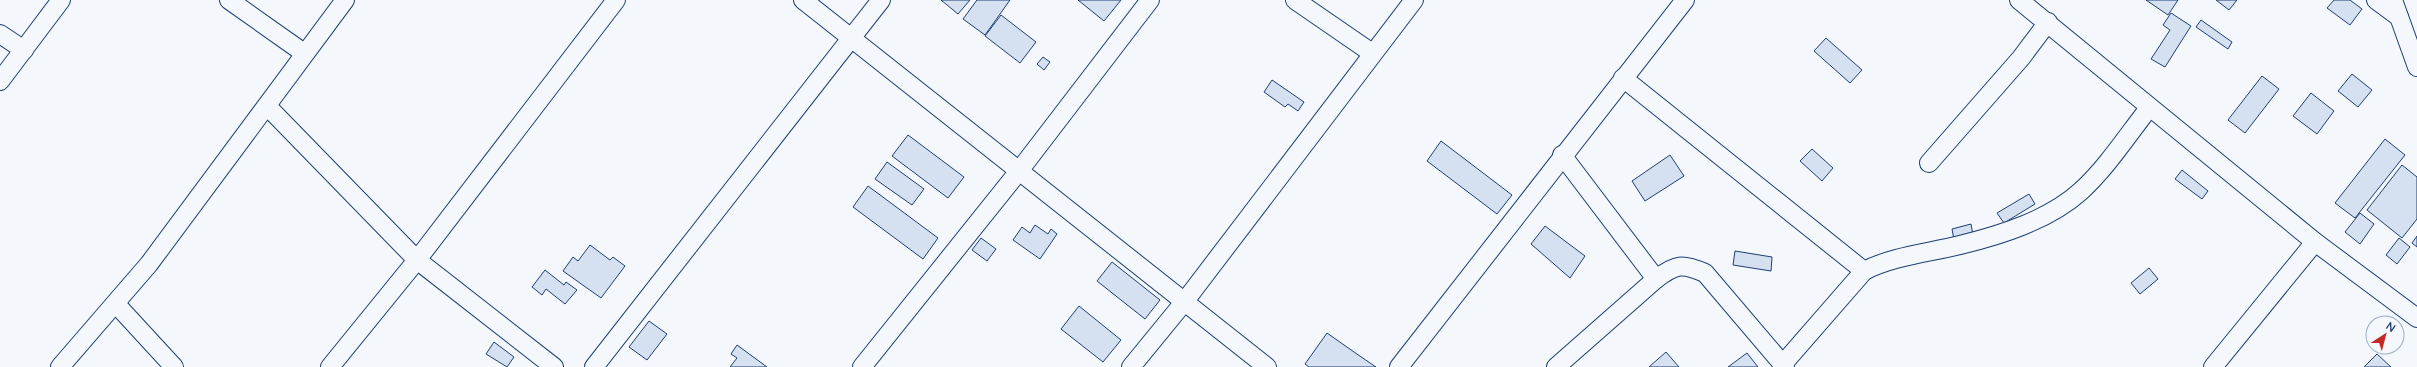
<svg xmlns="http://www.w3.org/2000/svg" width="2417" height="367" font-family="Lato,sans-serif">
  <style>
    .building { fill: #d5e0f0; stroke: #1d3f73 }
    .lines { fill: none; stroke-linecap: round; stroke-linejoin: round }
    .minor-casing { stroke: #1d3f73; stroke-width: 20 }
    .minor { stroke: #f4f7fb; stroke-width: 18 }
  </style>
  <rect width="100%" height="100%" fill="#f4f7fb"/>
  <g class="building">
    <path d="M 941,0 L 970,0 L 958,14 Z"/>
    <path d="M 977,0 L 1010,0 L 985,35 L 963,19 Z"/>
    <path d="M 1078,0 L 1121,0 L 1104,21 Z"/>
    <path d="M 2146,0 L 2178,0 L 2168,15 Z"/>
    <path d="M 2216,0 L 2237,0 L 2229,10 Z"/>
    <path d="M 2334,0 L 2350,0 L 2362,9 L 2350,25 L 2327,8 Z"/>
    <path d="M 2171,13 L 2191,26 L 2165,67 L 2151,59 L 2170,30 L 2163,25 Z"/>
    <path d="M 1001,15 L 1036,42 L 1020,63 L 985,36 Z"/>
    <path d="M 2201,20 L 2232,42 L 2228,49 L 2196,27 Z"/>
    <path d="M 1826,38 L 1862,70 L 1850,83 L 1814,51 Z"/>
    <path d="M 1043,57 L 1050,62 L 1044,70 L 1037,64 Z"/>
    <path d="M 2352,74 L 2372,90 L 2358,107 L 2338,91 Z"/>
    <path d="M 2262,76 L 2279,89 L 2245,133 L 2228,120 Z"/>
    <path d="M 1272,80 L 1304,102 L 1298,111 L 1288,104 L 1285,107 L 1264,92 Z"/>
    <path d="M 2311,93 L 2334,111 L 2317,134 L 2293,116 Z"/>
    <path d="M 908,135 L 964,177 L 948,198 L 892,156 Z"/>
    <path d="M 2385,139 L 2405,155 L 2355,218 L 2335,203 Z"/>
    <path d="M 1441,141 L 1512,195 L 1497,214 L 1427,161 Z"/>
    <path d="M 1812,149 L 1833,168 L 1822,181 L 1800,161 Z"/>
    <path d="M 1670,155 L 1684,176 L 1645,201 L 1632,181 Z"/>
    <path d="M 887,162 L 924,189 L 912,205 L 875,179 Z"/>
    <path d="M 2402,165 L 2417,177 L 2417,219 L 2402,238 L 2367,210 Z"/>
    <path d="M 2182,170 L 2208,191 L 2202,199 L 2175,179 Z"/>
    <path d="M 868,186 L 938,238 L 923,259 L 853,207 Z"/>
    <path d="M 2029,194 L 2035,204 L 2004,223 L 1997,213 Z"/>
    <path d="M 2360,213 L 2374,224 L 2360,244 L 2345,232 Z"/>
    <path d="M 1971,224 L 1973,235 L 1954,240 L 1952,229 Z"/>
    <path d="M 1035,225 L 1048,234 L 1051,229 L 1057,234 L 1040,259 L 1013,240 L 1022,227 L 1030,233 Z"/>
    <path d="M 1545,226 L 1585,256 L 1570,278 L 1531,244 Z"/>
    <path d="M 2417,236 L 2417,247 L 2412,243 Z"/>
    <path d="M 981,238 L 996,249 L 987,261 L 972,250 Z"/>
    <path d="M 2399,238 L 2410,247 L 2397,264 L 2386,255 Z"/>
    <path d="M 590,245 L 610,260 L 613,257 L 625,266 L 601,298 L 563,271 L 573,257 L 578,261 Z"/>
    <path d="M 1735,251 L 1772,257 L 1771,271 L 1733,265 Z"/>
    <path d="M 1112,262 L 1160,300 L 1145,319 L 1097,281 Z"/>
    <path d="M 2149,268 L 2158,279 L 2140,294 L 2131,283 Z"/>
    <path d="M 545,270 L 564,285 L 566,282 L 577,290 L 565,304 L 546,289 L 542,295 L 532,287 Z"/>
    <path d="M 1079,306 L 1121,340 L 1103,362 L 1061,329 Z"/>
    <path d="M 649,321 L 667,334 L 647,360 L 629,347 Z"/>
    <path d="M 1327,333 L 1354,352 L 1376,367 L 1309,367 L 1305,364 Z"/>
    <path d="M 494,342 L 514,357 L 507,367 L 486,354 Z"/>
    <path d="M 737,345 L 767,367 L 730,367 L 737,358 L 731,354 Z"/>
    <path d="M 1666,352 L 1679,367 L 1649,367 Z"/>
    <path d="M 1747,353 L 1758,367 L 1728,367 Z"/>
    <path d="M 2377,354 L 2391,367 L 2364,367 Z"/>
  </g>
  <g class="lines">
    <g class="minor-casing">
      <g id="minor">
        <path d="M 229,0 L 304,53"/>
        <path d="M 803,0 L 1267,367"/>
        <path d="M 1295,0 L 1372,53"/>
        <path d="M 2019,0 L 2315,242 L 2417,318"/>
        <path d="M 2376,0 L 2399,17"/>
        <path d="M 2393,0 L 2417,67"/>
        <path d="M 0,34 L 24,50"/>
        <path d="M 1623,78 L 1864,271"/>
        <path d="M 0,81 L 61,0"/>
        <path d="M 267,106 L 417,260 L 554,367"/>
        <path d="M 1562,155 L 1656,279"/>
        <path d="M 1929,163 L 2021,58 L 2048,22"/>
        <path d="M 116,304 L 174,367"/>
        <path d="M 1783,364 L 1864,271 C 1893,256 1928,253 1960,245 C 2001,235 2049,220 2081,191 C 2107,167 2127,136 2149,108"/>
        <path d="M 60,367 L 149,264 L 345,0"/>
        <path d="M 330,367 L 417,260 L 616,0"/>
        <path d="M 594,367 L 881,0"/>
        <path d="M 862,367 L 1019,171 L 1150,0"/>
        <path d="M 1131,367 L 1185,301 L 1414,0"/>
        <path d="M 1399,367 L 1685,0"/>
        <path d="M 1556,367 L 1656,279 C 1676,264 1682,263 1705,273 L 1785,367"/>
        <path d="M 2213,367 L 2315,242"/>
      </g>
    </g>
    <use href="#minor" class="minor"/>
  </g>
  <g transform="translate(2385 335) rotate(36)"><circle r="19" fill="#f4f7fb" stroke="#9eadc5"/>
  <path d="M0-3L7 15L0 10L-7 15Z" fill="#c62828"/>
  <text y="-6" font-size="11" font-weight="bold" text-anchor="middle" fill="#1d3f73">N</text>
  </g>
</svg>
